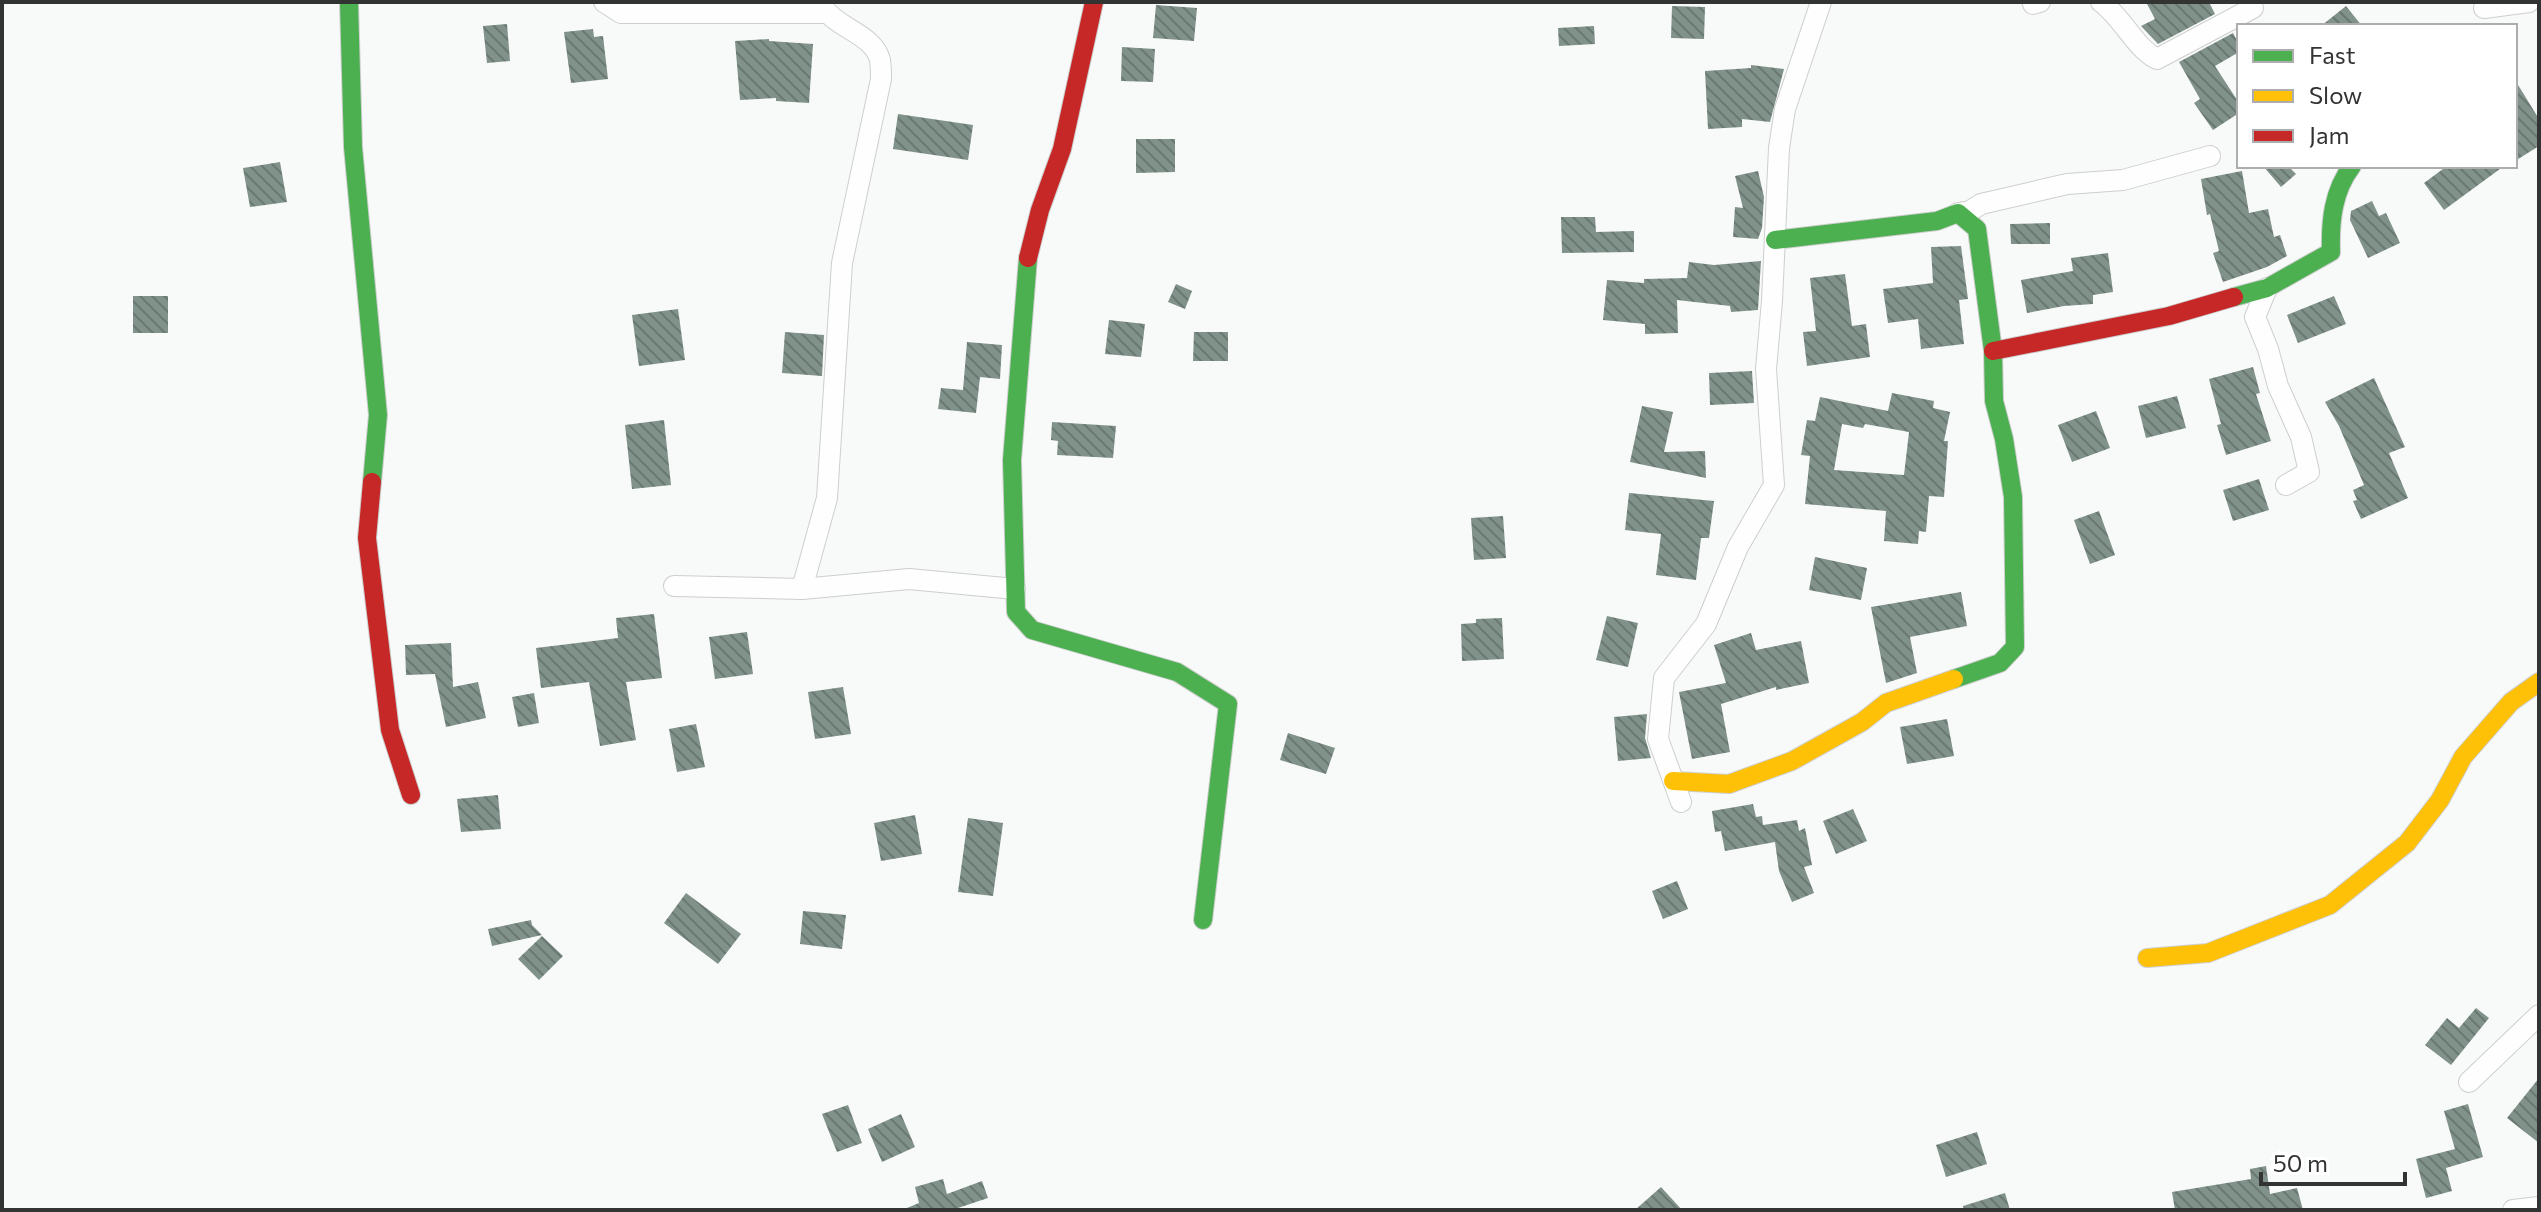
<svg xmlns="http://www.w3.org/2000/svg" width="2541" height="1212" font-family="Commissioner,sans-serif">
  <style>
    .building { fill: url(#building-back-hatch); fill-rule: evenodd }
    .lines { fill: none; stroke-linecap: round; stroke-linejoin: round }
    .street-casing { stroke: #cdcece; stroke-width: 22 }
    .fast-casing { stroke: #cdcece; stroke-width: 20 }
    .slow-casing { stroke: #cdcece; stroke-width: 20 }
    .jam-casing { stroke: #cdcece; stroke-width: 20 }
    .street { stroke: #fefefe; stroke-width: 20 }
    .fast { stroke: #4caf50; stroke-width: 18 }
    .slow { stroke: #ffc107; stroke-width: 18 }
    .jam { stroke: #c62828; stroke-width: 18 }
  </style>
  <defs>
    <pattern id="building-back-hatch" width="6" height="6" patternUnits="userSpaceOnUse" patternTransform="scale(2)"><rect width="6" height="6" fill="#81928b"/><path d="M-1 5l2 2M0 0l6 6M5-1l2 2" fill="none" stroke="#6a7872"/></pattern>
  </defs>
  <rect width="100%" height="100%" fill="#f8faf9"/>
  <g class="building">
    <path d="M 2146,2 L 2209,2 L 2215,14 L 2158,44 L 2141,26 L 2155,19 Z"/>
    <path d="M 1156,5 L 1197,8 L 1194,41 L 1153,38 Z"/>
    <path d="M 1672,6 L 1705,7 L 1704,39 L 1671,38 Z"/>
    <path d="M 2346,6 L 2362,26 L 2321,26 Z"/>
    <path d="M 507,24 L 510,61 L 487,63 L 483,26 Z"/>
    <path d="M 1594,26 L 1595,44 L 1559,46 L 1558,28 Z"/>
    <path d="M 593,29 L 594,37 L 603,36 L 608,79 L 571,83 L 564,32 Z"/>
    <path d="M 2233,33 L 2239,44 L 2239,52 L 2215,66 L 2239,103 L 2239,113 L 2213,130 L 2194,103 L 2200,99 L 2179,62 Z"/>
    <path d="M 769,39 L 769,41 L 813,44 L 809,103 L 776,101 L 776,98 L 740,100 L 735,41 Z"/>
    <path d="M 1122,47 L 1155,49 L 1153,82 L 1121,81 Z"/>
    <path d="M 1751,65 L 1784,69 L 1770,122 L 1742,119 L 1742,127 L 1708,129 L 1705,71 L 1751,68 Z"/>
    <path d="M 2515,80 L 2539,119 L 2539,146 L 2515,161 Z"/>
    <path d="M 898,114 L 973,125 L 968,160 L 893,149 Z"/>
    <path d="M 1136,139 L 1175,139 L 1175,172 L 1136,173 Z"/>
    <path d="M 280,162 L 287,202 L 250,207 L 243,168 Z"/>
    <path d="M 2263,166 L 2288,166 L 2296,174 L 2281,187 Z"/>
    <path d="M 2447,166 L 2504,166 L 2444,210 L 2424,183 Z"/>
    <path d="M 1758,171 L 1764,197 L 1762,228 L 1758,239 L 1733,237 L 1735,207 L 1743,208 L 1735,176 Z"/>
    <path d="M 2242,171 L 2249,213 L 2268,209 L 2274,237 L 2280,235 L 2287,256 L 2267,267 L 2223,282 L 2213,253 L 2219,251 L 2210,214 L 2207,215 L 2201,179 Z"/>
    <path d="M 2372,201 L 2379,216 L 2386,213 L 2400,243 L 2368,258 L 2350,220 L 2351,211 Z"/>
    <path d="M 1561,217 L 1595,217 L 1596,232 L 1634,231 L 1634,252 L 1562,253 Z"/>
    <path d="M 2050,223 L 2050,244 L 2011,244 L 2010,224 Z"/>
    <path d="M 1961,246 L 1968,299 L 1959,300 L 1964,344 L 1921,349 L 1918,319 L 1888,323 L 1883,289 L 1933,283 L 1931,247 Z"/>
    <path d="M 2108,253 L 2113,292 L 2093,295 L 2093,304 L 2064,306 L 2027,313 L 2021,280 L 2073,271 L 2071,258 Z"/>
    <path d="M 1761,261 L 1758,310 L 1731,312 L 1730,306 L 1677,300 L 1678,333 L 1645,334 L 1645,324 L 1603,320 L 1607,280 L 1644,283 L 1644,279 L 1687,278 L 1689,262 L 1714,265 Z"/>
    <path d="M 1845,274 L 1852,326 L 1866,324 L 1870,357 L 1807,366 L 1803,332 L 1816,331 L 1810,278 Z"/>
    <path d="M 1176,284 L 1192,291 L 1185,309 L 1168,302 Z"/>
    <rect x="133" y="296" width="35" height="37"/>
    <path d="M 2334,296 L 2346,324 L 2298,343 L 2287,315 Z"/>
    <path d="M 678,309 L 685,360 L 639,366 L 632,315 Z"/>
    <path d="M 1109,320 L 1145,324 L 1141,357 L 1105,354 Z"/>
    <path d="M 785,332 L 824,335 L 822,376 L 782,373 Z"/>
    <path d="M 1194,332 L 1228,332 L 1228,361 L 1193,361 Z"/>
    <path d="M 967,342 L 1002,345 L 1000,379 L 980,377 L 976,413 L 938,409 L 941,388 L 963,390 Z"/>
    <path d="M 2253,367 L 2260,393 L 2256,394 L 2271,441 L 2226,455 L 2217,425 L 2221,424 L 2209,379 Z"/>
    <path d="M 1752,371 L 1754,403 L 1710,405 L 1709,373 Z"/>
    <path d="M 2374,378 L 2405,447 L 2389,453 L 2408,498 L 2361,519 L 2353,501 L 2357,500 L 2353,490 L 2364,485 L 2339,426 L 2325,402 Z"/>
    <path d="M 1892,393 L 1934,401 L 1933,408 L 1950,412 L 1944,441 L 1948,441 L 1944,497 L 1929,496 L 1926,532 L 1919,531 L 1918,544 L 1884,541 L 1886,511 L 1805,504 L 1810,456 L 1801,455 L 1807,420 L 1815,421 L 1820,397 L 1888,411 ZM 1842,424 L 1863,428 L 1865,424 L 1909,432 L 1904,475 L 1834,470 Z"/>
    <path d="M 2177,396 L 2186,428 L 2146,438 L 2138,406 Z"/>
    <path d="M 1642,406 L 1673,412 L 1664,452 L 1705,451 L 1706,478 L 1630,462 Z"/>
    <path d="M 2096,411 L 2110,448 L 2072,462 L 2058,425 Z"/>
    <path d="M 664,420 L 671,485 L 632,489 L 625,425 Z"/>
    <path d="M 1052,422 L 1116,426 L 1113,458 L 1057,455 L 1058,441 L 1051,440 Z"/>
    <path d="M 2259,479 L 2269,510 L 2233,521 L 2223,490 Z"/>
    <path d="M 1629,493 L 1714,501 L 1709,538 L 1701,538 L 1696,580 L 1656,575 L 1661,534 L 1625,530 Z"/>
    <path d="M 2099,511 L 2115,555 L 2090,564 L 2074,520 Z"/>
    <path d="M 1503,516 L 1506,558 L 1474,560 L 1471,518 Z"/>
    <path d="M 1815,557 L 1867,568 L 1861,600 L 1809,590 Z"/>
    <path d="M 1961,592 L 1967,626 L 1910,637 L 1917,673 L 1886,683 L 1871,607 Z"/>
    <path d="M 654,614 L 662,678 L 626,682 L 636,740 L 600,746 L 589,682 L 541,688 L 536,648 L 618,638 L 616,618 Z"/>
    <path d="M 1607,616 L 1638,623 L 1628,667 L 1596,660 Z"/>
    <path d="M 1502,618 L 1504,659 L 1462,661 L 1461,624 L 1476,623 L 1476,619 Z"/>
    <path d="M 747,632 L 753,674 L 715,679 L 709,637 Z"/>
    <path d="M 1751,633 L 1756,650 L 1801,641 L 1809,683 L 1776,690 L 1776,687 L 1721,704 L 1730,752 L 1692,759 L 1679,692 L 1726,683 L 1714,645 Z"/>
    <path d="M 451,643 L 453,687 L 478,682 L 486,718 L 446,727 L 435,674 L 406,675 L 405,645 Z"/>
    <path d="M 843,687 L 851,734 L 815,739 L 808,692 Z"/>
    <path d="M 534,693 L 539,723 L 518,727 L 512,697 Z"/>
    <path d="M 1647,714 L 1645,738 L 1651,758 L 1618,761 L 1614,717 Z"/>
    <path d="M 1947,719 L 1954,756 L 1907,764 L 1900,727 Z"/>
    <path d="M 696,724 L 705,767 L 677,772 L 669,729 Z"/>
    <path d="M 1288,733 L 1335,748 L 1326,774 L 1280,760 Z"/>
    <path d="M 498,795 L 501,829 L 461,832 L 457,799 Z"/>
    <path d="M 1753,804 L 1756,817 L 1762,816 L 1763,825 L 1797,820 L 1799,831 L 1805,828 L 1812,865 L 1804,867 L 1814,893 L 1792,902 L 1779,871 L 1775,842 L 1725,851 L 1721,831 L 1715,832 L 1712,811 Z"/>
    <path d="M 1853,809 L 1867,841 L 1836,854 L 1823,821 Z"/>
    <path d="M 915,815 L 922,854 L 881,861 L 874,823 Z"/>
    <path d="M 968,818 L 1003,823 L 993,896 L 958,892 Z"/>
    <path d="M 1677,881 L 1688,909 L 1663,919 L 1652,891 Z"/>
    <path d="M 686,893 L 741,934 L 718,964 L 664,923 Z"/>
    <path d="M 803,911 L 846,915 L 842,949 L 800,944 Z"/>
    <path d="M 531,920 L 532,925 L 542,935 L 492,946 L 488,929 Z"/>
    <path d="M 542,936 L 563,956 L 539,980 L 518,959 Z"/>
    <path d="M 2476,1008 L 2489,1018 L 2451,1065 L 2425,1045 L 2447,1018 L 2459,1028 Z"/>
    <path d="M 2539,1078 L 2539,1143 L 2507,1118 Z"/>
    <path d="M 2468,1104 L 2483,1157 L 2446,1168 L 2452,1191 L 2426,1198 L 2416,1159 L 2455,1149 L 2444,1111 Z"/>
    <path d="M 848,1105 L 862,1143 L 837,1152 L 822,1114 Z"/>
    <path d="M 901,1114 L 915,1147 L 882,1162 L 868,1129 Z"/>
    <path d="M 1977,1132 L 1987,1164 L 1946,1177 L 1936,1145 Z"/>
    <path d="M 2266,1166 L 2270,1194 L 2297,1188 L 2303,1210 L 2175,1210 L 2172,1192 L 2251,1179 L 2250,1169 Z"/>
    <path d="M 943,1179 L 947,1194 L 982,1181 L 988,1198 L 952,1210 L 907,1210 L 907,1208 L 919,1203 L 915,1187 Z"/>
    <path d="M 1661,1187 L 1682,1210 L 1635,1210 Z"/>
    <path d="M 2005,1193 L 2010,1210 L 1964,1210 L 1963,1206 Z"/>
  </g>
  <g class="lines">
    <g class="street-casing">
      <g id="street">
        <path d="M 604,2 L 621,13 L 825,13"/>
        <path d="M 2101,2 C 2124,19 2134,47 2157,59 L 2253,8"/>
        <path d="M 2033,4 L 2040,2"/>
        <path d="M 2484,8 L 2529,2"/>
        <path d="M 1958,213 L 1970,211 L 1981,204 L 2067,184 L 2123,180 L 2210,156"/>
        <path d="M 2267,288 L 2255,317 L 2268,349 L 2278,386 L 2301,437 L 2309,472 L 2286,485"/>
        <path d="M 674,586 L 802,589 L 827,498 L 842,263 L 881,79 C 881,73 881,66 880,60 C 873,32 831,28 821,2"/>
        <path d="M 802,589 L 909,579 L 1015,589"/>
        <path d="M 1681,802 L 1658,739 L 1664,678 L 1706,624 L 1738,547 L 1774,485 L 1766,369 L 1772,301 L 1779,148 L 1785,109 L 1821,2"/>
        <path d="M 2469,1082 L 2539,1015"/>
        <path d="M 2513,1210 L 2539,1207"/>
      </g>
    </g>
    <g class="fast-casing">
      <g id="fast">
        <path d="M 349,2 L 353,147 L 378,415 L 372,482"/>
        <path d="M 1775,240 L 1937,221 L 1958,213 L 1977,229 L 1993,351 L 1994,401 L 2004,439 L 2013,497 L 2015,647 L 2000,663 L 1954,679"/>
        <path d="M 1028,258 L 1012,460 L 1016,612 L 1032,630 L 1177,672 L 1228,704 L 1203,920"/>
        <path d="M 2234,297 L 2267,288 L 2331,252 C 2330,221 2333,191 2352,166"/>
      </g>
    </g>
    <g class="slow-casing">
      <g id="slow">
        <path d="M 1673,781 L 1729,784 L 1792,761 L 1862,722 L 1886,703 L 1954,679"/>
        <path d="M 2147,958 L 2208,953 L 2330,905 L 2407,843 L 2440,800 L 2463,757 L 2511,702 L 2539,682"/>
      </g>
    </g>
    <g class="jam-casing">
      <g id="jam">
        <path d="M 1028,258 L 1040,210 L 1062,149 L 1094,2"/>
        <path d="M 1993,351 L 2169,316 L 2234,297"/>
        <path d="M 372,482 L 367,538 L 390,730 L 411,795"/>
      </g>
    </g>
    <use href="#street" class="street"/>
    <use href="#fast" class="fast"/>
    <use href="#slow" class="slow"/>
    <use href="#jam" class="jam"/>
  </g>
  <rect width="2541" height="1212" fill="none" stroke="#323333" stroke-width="8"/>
  <rect x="2237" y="24" width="280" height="144" fill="#ffffff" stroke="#adadad" stroke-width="2"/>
  <rect x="2253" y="50" width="40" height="12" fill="#4caf50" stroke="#adadad" stroke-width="2"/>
  <text x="2309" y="64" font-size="24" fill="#323333">Fast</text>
  <rect x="2253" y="90" width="40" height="12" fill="#ffc107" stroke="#adadad" stroke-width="2"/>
  <text x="2309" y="104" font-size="24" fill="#323333">Slow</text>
  <rect x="2253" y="130" width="40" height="12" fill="#c62828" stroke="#adadad" stroke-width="2"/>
  <text x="2309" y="144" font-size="24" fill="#323333">Jam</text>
  <path d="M2261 1172v12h144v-12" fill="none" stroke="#323333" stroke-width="4"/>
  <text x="2273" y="1172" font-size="24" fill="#323333" stroke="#ffffff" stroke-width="6" paint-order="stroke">50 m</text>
</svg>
